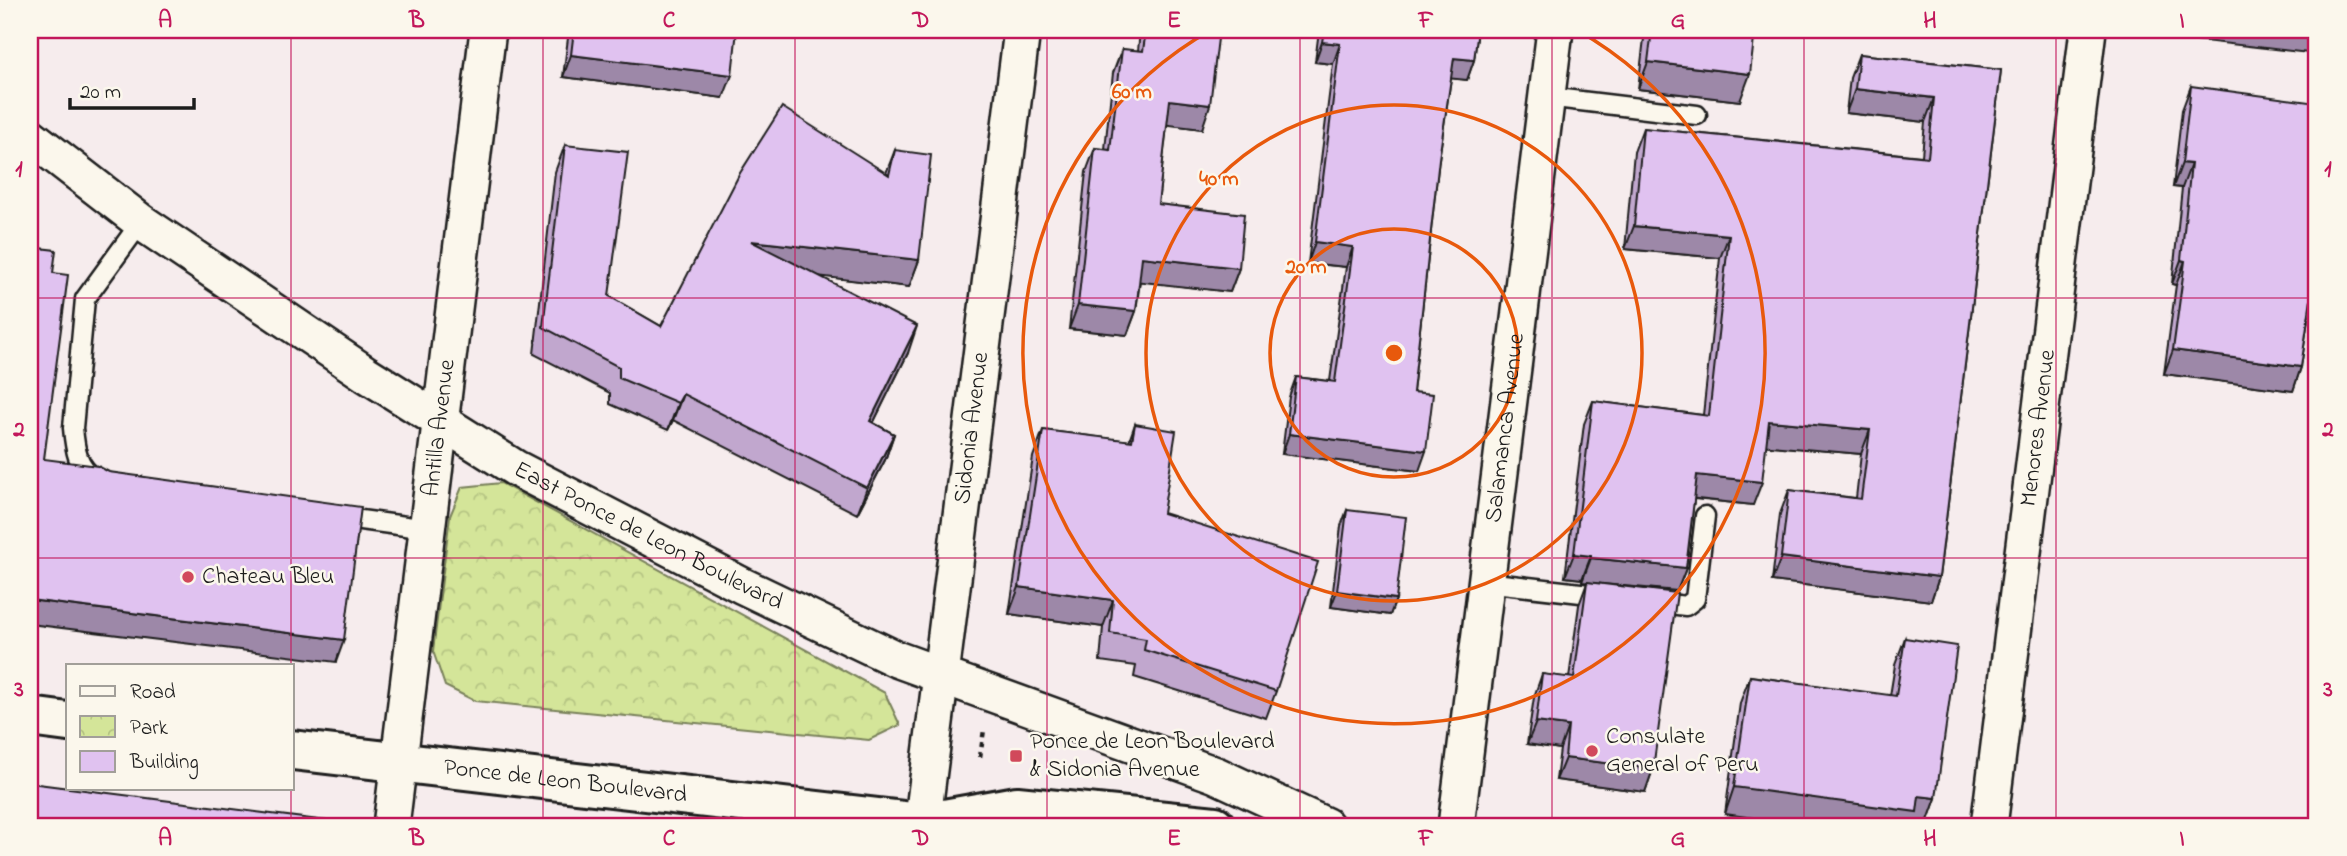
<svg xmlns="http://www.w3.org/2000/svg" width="2347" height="856" font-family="'Indie Flower',sans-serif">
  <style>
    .park { fill: url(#park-crowns); stroke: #78805a; stroke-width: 2 }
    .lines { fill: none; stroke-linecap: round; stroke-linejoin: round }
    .lane-casing { stroke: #1c1c1c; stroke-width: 23 }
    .street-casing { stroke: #1c1c1c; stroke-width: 40 }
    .secondary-casing { stroke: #1c1c1c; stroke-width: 44 }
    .path { stroke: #1c1c1c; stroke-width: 4.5; stroke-dasharray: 5 5; stroke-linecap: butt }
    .lane { stroke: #fbf7ec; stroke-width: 18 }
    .street { stroke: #fbf7ec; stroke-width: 35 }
    .secondary { stroke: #fbf7ec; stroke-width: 38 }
    .wall { fill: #c1a7ce; stroke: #1c1c1c; stroke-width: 2 }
    .shaded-wall { fill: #9d88a8; stroke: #1c1c1c; stroke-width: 2 }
    .building { fill: #e0c2f0; stroke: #1c1c1c; stroke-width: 2 }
    .grid { fill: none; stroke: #c2185b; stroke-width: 2; stroke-opacity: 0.55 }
    .ring { fill: none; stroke: #e8590c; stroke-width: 3.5 }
    .poi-dot { fill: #d1495b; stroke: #fbf7ec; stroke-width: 2.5 }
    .labels { text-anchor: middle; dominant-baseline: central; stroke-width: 5; stroke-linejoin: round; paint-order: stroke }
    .street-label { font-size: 24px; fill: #1c1c1c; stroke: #fbf7ec }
    .poi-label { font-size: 24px; fill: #1c1c1c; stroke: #fbf7ec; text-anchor: start }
    .centre { fill: #e8590c; stroke: #fbf7ec; stroke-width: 3.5 }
    .ring-label { font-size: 21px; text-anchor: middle; font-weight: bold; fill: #e8590c; stroke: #fbf7ec; stroke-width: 5; stroke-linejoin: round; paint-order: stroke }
    .neatline { fill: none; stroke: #c2185b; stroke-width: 2.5 }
    .grid-label { font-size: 23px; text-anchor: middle; font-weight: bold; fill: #c2185b }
  </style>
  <defs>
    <pattern id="park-crowns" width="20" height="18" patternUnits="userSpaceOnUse" patternTransform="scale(1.75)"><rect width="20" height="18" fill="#d4e599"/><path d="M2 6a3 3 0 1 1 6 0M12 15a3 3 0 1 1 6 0" fill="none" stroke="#b5c483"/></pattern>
  </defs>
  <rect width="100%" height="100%" fill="#f6eced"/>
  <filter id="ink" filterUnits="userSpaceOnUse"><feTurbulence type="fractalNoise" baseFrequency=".0143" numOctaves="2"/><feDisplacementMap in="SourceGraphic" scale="14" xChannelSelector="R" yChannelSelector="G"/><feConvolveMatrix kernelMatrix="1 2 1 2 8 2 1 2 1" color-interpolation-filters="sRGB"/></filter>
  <g filter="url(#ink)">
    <path class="park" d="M 501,483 L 885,693 L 900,725 L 869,740 L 475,701 L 445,686 L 433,651 L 450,516 L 462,487 Z"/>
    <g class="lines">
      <g class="lane-casing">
        <g id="lane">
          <path d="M 1547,97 L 1697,115"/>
          <path d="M 96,479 C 77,467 75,450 73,428 L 85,299 L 141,222"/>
          <path d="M 338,517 L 428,529"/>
          <path d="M 1485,582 L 1607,596"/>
          <path d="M 1652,602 L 1686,606 L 1695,599 L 1705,516"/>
        </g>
      </g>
      <g class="street-casing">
        <g id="street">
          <path id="s1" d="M 30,136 L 141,222 L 366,374 L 515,468 L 743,586 L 896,659 L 1216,775 L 1326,826"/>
          <path id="s2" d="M 391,826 L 488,30"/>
          <path id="s3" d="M 922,826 L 1022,30"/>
          <path id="s4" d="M 1456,826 L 1555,30"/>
          <path id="s5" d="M 1989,826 L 2088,30"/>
        </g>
      </g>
      <g class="secondary-casing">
        <g id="secondary">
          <path d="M 30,717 L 68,722"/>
          <path id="s6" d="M 292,750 L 922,823 L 1017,806 L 1215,826"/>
        </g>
      </g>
      <path class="path" d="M 980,757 L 984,730"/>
      <use href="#lane" class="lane"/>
      <use href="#street" class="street"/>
      <use href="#secondary" class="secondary"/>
    </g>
    <g class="wall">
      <path d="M 569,30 L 737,30 L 723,98 L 563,77 Z"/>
      <path d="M 1140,30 L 1219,30 L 1202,129 L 1167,124 L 1158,204 L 1239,268 L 1230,292 L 1140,281 L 1136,311 L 1127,335 L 1069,329 L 1086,172 L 1095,148 L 1105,149 L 1113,73 L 1122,49 L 1138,51 Z"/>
      <path d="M 1319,30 L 1478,30 L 1474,60 L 1467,80 L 1451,78 L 1439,159 L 1413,392 L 1419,471 L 1282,454 L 1289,397 L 1296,377 L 1330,381 L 1346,267 L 1308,263 L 1333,64 L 1315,62 Z"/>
      <path d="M 1645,30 L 1755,30 L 1740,101 L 1638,89 Z"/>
      <path d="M 1859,54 L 2001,70 L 1939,577 L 1931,601 L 1772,581 L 1780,514 L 1789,490 L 1856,498 L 1861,454 L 1766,445 L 1753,505 L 1694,499 L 1686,568 L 1677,591 L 1608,585 L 1653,769 L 1645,792 L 1556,780 L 1560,749 L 1527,744 L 1534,697 L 1542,674 L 1569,678 L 1579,605 L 1587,583 L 1582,582 L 1582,579 L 1565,577 L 1584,424 L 1593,401 L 1703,415 L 1720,258 L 1625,249 L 1634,152 L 1643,128 L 1922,156 L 1925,122 L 1846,113 L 1850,78 Z"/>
      <path d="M 2191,86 L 2317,272 L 2315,272 L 2301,367 L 2293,391 L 2164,374 L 2176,285 L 2172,284 L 2182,188 L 2173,187 L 2182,110 Z"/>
      <path d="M 565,145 L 609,296 L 661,326 L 886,173 L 895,150 L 919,260 L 909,287 L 820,276 L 908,353 L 873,423 L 894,434 L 885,460 L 857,514 L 673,420 L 668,430 L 610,404 L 610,393 L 534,354 L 555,172 Z"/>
      <path d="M 1135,424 L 1163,513 L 1276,691 L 1266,718 L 1134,677 L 1136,666 L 1100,661 L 1103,627 L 1009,614 L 1033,457 L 1043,430 L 1129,441 Z"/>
      <path d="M 1347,510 L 1396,599 L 1390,615 L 1331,607 L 1341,526 Z"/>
      <path d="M 1905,638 L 1936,798 L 1926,826 L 1912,824 L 1725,814 L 1740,703 L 1750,676 L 1890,696 L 1895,665 Z"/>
    </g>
    <g class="shaded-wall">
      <path d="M 2170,30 L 2317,30 L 2317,54 L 2168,37 Z"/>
      <path d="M 1322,42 L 1340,44 L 1333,64 L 1315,62 Z"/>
      <path d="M 571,55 L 732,75 L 723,98 L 563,77 Z"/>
      <path d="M 1454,58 L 1474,60 L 1467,80 L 1446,78 Z"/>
      <path d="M 1648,62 L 1750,74 L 1740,101 L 1638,89 Z"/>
      <path d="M 1855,89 L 1934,98 L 1925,122 L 1846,113 Z"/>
      <path d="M 1170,100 L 1210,105 L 1202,129 L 1161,124 Z"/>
      <path d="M 2182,163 L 2191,164 L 2182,188 L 2173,187 Z"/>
      <path d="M 1634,226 L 1729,235 L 1720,258 L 1625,249 Z"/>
      <path d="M 751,241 L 919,260 L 909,287 L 741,267 Z"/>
      <path d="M 1315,242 L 1353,247 L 1346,267 L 1308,263 Z"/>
      <path d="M 1142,257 L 1239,268 L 1230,292 L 1134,281 Z"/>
      <path d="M 2181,260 L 2185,261 L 2176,285 L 2172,284 Z"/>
      <path d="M 1078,305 L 1136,311 L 1127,335 L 1069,329 Z"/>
      <path d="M 917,326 L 908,353 L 861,448 L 870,421 Z"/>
      <path d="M 2173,350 L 2301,367 L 2293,391 L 2164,374 Z"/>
      <path d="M 683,394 L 673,420 L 668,430 L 678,403 Z"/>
      <path d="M 1769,421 L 1870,430 L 1861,454 L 1760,445 Z"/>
      <path d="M 894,434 L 885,460 L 857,514 L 867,488 Z"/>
      <path d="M 1289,434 L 1426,451 L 1419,471 L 1282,454 Z"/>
      <path d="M 1697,475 L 1762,482 L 1753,505 L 1688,498 Z"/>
      <path d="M 1574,554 L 1591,556 L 1582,579 L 1565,577 Z"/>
      <path d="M 1781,557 L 1939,577 L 1931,601 L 1772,581 Z"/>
      <path d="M 1591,558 L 1686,568 L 1677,591 L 1582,582 Z"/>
      <path d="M 1019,587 L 1113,600 L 1103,627 L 1009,614 Z"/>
      <path d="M 1337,591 L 1396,599 L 1390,615 L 1331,607 Z"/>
      <path d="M 30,600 L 344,640 L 336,662 L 30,624 Z"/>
      <path d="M 1536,722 L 1568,726 L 1560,749 L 1527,744 Z"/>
      <path d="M 1565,758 L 1653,769 L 1645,792 L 1556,780 Z"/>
      <path d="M 1734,787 L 1919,796 L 1936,798 L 1926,826 L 1912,824 L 1911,826 L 1811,826 L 1725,814 Z"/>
    </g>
    <g class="building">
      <path d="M 574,30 L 737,30 L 732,75 L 571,55 Z"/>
      <path d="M 1146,30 L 1219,30 L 1210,105 L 1170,100 L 1158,204 L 1244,214 L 1239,268 L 1142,257 L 1136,311 L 1078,305 L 1095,148 L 1110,150 L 1122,49 L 1143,51 Z"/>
      <path d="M 1324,30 L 1478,30 L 1474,60 L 1454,58 L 1439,159 L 1413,392 L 1433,394 L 1426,451 L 1289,434 L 1296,377 L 1335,382 L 1353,247 L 1315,242 L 1340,44 L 1322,42 Z"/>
      <path d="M 1652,30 L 1755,30 L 1750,74 L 1648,62 Z"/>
      <path d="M 1859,54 L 2001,70 L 1939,577 L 1781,557 L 1789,490 L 1861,499 L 1870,430 L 1769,421 L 1762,482 L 1697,475 L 1686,568 L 1591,558 L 1591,556 L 1574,554 L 1593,401 L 1709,416 L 1729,235 L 1634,226 L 1643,128 L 1928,157 L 1934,98 L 1855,89 Z"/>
      <path d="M 2191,86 L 2317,103 L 2317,259 L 2301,367 L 2173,350 L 2185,261 L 2181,260 L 2191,164 L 2182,163 Z"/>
      <path d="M 782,107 L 889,175 L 895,150 L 931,155 L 919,260 L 751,241 L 917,326 L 870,421 L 894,434 L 867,488 L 683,394 L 678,403 L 619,378 L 619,367 L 543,327 L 565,145 L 628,152 L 609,296 L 661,326 L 740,173 Z"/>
      <path d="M 30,247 L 56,250 L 53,273 L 68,275 L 44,459 L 98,466 L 109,472 L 361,507 L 344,640 L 30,600 Z"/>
      <path d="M 1135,424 L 1176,431 L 1163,513 L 1318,562 L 1276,691 L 1144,650 L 1146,639 L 1110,633 L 1113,600 L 1019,587 L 1043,430 L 1132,441 Z"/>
      <path d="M 1347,510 L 1406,517 L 1396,599 L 1337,591 Z"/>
      <path d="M 1587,582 L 1677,593 L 1653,769 L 1565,758 L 1568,726 L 1536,722 L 1542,674 L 1574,678 Z"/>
      <path d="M 1905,638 L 1957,646 L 1936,798 L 1919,796 L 1917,812 L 1734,787 L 1750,676 L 1896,696 Z"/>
      <path d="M 30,783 L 342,823 L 342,826 L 30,826 Z"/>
    </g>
  </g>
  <path class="grid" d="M 291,30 L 291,665M 543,30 L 543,826M 795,30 L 795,826M 1047,30 L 1047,826M 1300,30 L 1300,826M 1552,30 L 1552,826M 1804,30 L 1804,826M 2056,30 L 2056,826M 30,298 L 2317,298M 30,558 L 2317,558M 291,788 L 291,826"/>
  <g class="ring">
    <circle cx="1394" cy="353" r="124"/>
    <circle cx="1394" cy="353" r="248"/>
    <path d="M1577 30A371 371 0 1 1 1211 30"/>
  </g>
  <g class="poi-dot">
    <circle cx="188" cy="577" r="7"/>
    <circle cx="1592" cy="751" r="7"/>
    <rect x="1009" y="749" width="14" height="14" rx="3.5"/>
  </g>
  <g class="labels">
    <g class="street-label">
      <text stroke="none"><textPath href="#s2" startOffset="401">Antilla Avenue</textPath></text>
      <text stroke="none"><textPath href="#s3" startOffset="401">Sidonia Avenue</textPath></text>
      <text stroke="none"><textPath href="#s4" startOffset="401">Salamanca Avenue</textPath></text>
      <text stroke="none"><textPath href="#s5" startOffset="401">Menores Avenue</textPath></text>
      <text stroke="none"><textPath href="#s1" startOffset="738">East Ponce de Leon Boulevard</textPath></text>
      <text stroke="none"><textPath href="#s6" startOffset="275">Ponce de Leon Boulevard</textPath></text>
    </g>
    <g class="poi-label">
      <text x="202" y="577">Chateau Bleu</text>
      <text x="1606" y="737">Consulate<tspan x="1606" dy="28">General of Peru</tspan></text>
      <text x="1030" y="742">Ponce de Leon Boulevard<tspan x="1030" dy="28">&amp; Sidonia Avenue</tspan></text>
    </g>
  </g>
  <circle cx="1394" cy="353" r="10" class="centre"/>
  <g class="ring-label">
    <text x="1132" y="98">60 m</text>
    <text x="1219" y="185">40 m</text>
    <text x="1306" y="273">20 m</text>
  </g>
  <rect width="2347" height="856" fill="none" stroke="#fbf7ec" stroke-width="77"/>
  <rect x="66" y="664" width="228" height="126" fill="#fbf7ec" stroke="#a29f99" stroke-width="2"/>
  <rect x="80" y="686" width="35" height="10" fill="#fbf7ec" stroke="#a29f99" stroke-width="2"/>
  <text x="130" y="698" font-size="21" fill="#1c1c1c">Road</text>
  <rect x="80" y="716" width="35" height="21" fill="url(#park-crowns)" stroke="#a29f99" stroke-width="2"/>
  <text x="130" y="734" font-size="21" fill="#1c1c1c">Park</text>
  <rect x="80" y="751" width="35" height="21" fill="#e0c2f0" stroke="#a29f99" stroke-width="2"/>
  <text x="130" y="768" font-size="21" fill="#1c1c1c">Building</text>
  <path d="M70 98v10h124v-10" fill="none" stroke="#1c1c1c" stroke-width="3.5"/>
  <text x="80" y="98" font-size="21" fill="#1c1c1c" stroke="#fbf7ec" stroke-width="5" paint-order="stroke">20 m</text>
  <rect x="38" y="38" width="2270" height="780" class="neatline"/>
  <g class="grid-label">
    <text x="165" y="27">A</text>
    <text x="417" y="27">B</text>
    <text x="669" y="27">C</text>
    <text x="921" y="27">D</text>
    <text x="1174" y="27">E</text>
    <text x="1426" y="27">F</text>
    <text x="1678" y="27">G</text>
    <text x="1930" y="27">H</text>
    <text x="2182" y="27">I</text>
    <text x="19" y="176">1</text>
    <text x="2328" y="176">1</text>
    <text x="19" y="436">2</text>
    <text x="2328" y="436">2</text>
    <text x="19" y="696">3</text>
    <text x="2328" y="696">3</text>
    <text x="165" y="845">A</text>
    <text x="417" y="845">B</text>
    <text x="669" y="845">C</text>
    <text x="921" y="845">D</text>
    <text x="1174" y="845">E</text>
    <text x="1426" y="845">F</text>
    <text x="1678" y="845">G</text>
    <text x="1930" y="845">H</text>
    <text x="2182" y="845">I</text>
  </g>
</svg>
